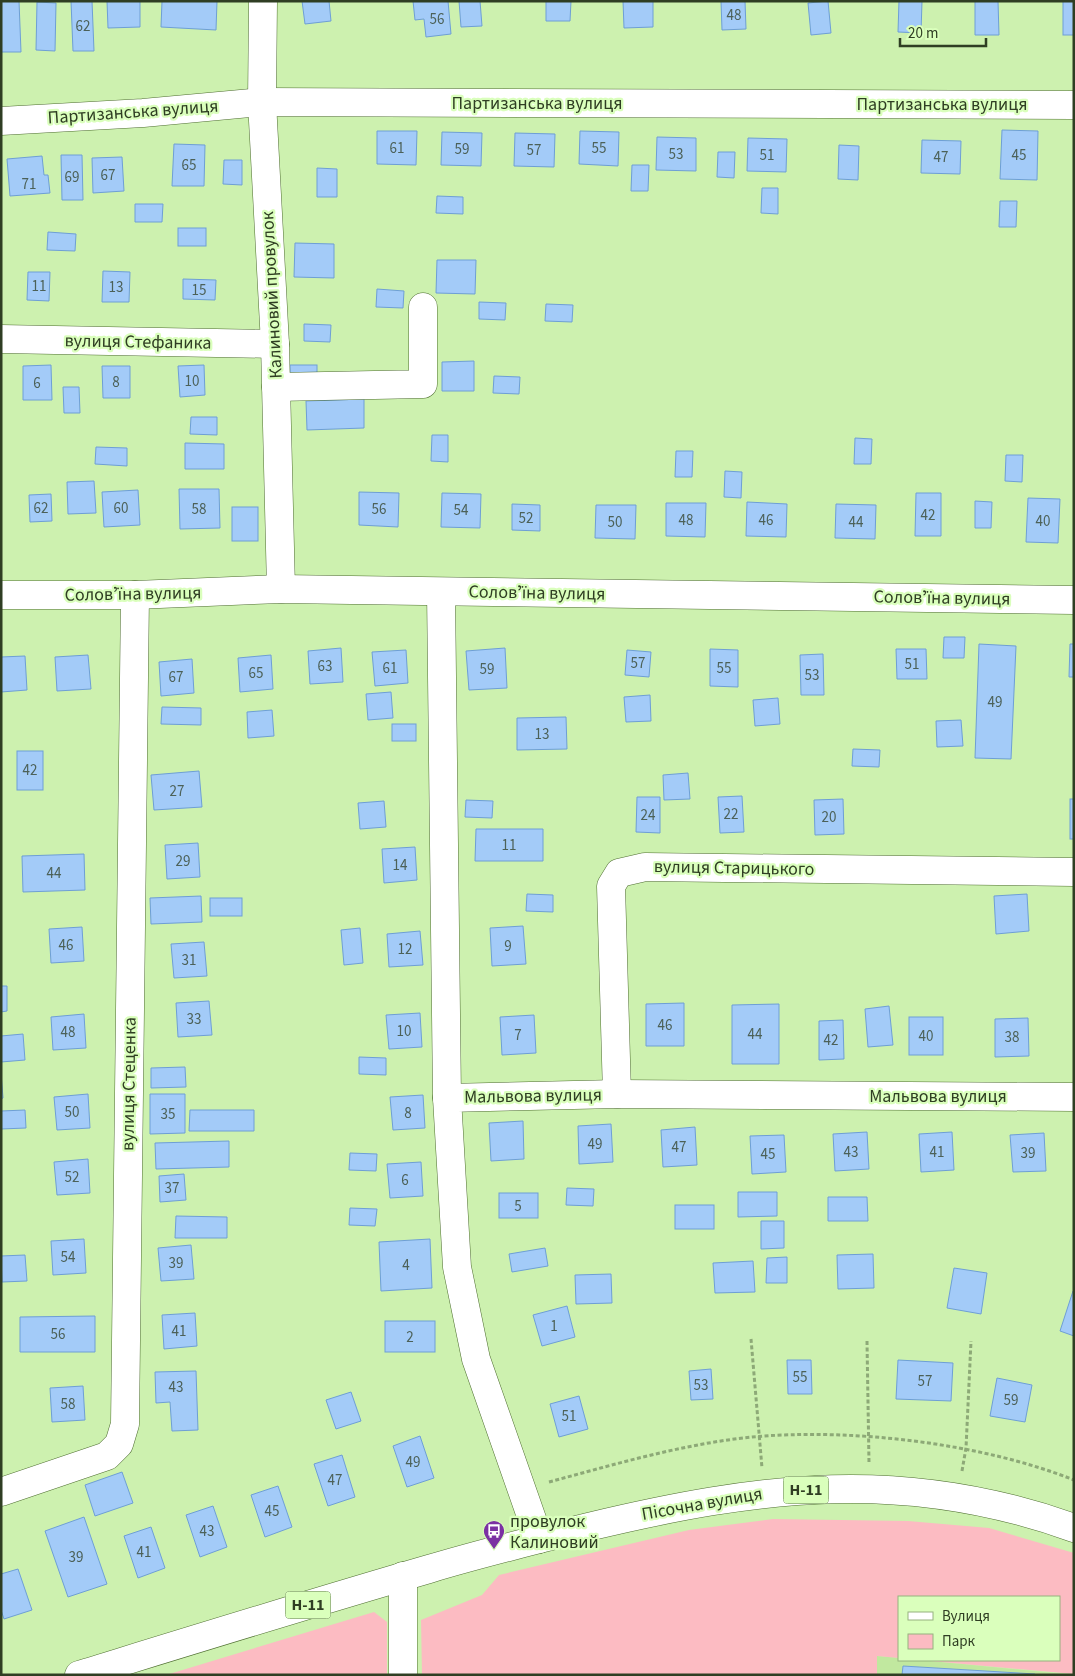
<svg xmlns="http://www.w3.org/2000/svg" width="1075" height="1676" font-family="'Source Sans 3',sans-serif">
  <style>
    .built { fill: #c1e89f }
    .green { fill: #fcbbc2 }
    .building { fill: #a3cbf8; stroke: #6e9fd5 }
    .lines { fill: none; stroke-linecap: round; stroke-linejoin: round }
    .minor-casing { stroke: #4f6e31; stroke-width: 29 }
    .major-casing { stroke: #4f6e31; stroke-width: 29 }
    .path { stroke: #8da977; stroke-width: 3; stroke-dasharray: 4 2.5; stroke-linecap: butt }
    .minor { stroke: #fff; stroke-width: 28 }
    .major { stroke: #fff; stroke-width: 28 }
    .labels { text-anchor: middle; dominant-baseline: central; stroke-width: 4.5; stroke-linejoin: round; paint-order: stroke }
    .number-label { font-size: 15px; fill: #4c6158 }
    .shield { fill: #daffbc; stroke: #627851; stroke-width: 1 }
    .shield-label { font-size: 16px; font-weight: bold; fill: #2f3e23 }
    .street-label { font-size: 18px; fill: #2f3e23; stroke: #daffbc }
    .poi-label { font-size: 18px; fill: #2f3e23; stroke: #daffbc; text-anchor: start }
  </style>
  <rect width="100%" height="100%" fill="#cdf1af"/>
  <path class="built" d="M 877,1656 L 899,1658 L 899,1660 L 920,1660 L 1074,1675 L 877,1675 Z"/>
  <g class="green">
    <path d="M 773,1519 L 908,1521 L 989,1528 L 1074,1553 L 1074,1674 L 920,1660 L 1059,1660 L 1059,1597 L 899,1597 L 899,1658 L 877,1656 L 877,1675 L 422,1675 L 421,1620 L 482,1595 L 499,1575 L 689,1530 Z"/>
    <path d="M 374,1612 L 387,1622 L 387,1675 L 166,1675 Z"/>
  </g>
  <g class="building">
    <path d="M 1,1 L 19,1 L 21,52 L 1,52 Z"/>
    <path d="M 71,1 L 92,1 L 94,51 L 73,51 Z"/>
    <path d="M 107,1 L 140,1 L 140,27 L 108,28 Z"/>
    <path d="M 162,1 L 217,1 L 216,30 L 161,27 Z"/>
    <path d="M 302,1 L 329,1 L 331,21 L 305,24 Z"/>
    <path d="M 413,1 L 448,1 L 451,34 L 426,37 L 424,19 L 415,20 Z"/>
    <path d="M 459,1 L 480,1 L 482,26 L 461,27 Z"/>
    <path d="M 546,1 L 571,1 L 570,21 L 546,21 Z"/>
    <path d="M 623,1 L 653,1 L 653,27 L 624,28 Z"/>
    <path d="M 721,1 L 745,1 L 746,29 L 722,30 Z"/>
    <path d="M 828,1 L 831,33 L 811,35 L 808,3 Z"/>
    <path d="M 899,1 L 922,1 L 921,33 L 898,32 Z"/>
    <path d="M 975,1 L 998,1 L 999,35 L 975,35 Z"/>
    <rect x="1063" y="1" width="11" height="34"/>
    <path d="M 37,2 L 56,3 L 55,51 L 36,50 Z"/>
    <path d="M 1002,130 L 1038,131 L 1037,180 L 1000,179 Z"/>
    <path d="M 377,131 L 417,131 L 416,165 L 377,164 Z"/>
    <path d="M 580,131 L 619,132 L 618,166 L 579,164 Z"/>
    <path d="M 442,132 L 482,133 L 481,166 L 441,165 Z"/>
    <path d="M 515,133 L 555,134 L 554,167 L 514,166 Z"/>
    <path d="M 657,137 L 696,138 L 696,171 L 656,170 Z"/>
    <path d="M 748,138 L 787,139 L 786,172 L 747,171 Z"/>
    <path d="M 922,140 L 961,141 L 960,174 L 921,173 Z"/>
    <path d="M 174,144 L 205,145 L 204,186 L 172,186 Z"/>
    <path d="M 839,145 L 859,146 L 858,180 L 838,179 Z"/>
    <path d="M 718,152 L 735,152 L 734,178 L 717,177 Z"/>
    <path d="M 61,155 L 82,155 L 83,200 L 62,200 Z"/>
    <path d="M 42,156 L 44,175 L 48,175 L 50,193 L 10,196 L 7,159 Z"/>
    <path d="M 122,157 L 124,191 L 93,193 L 92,158 Z"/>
    <path d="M 224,160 L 242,160 L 242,185 L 223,184 Z"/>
    <path d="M 632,165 L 649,165 L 648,191 L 631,191 Z"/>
    <path d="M 317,168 L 337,169 L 337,197 L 317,197 Z"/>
    <path d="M 762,188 L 778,188 L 778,214 L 761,213 Z"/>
    <path d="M 437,196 L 463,197 L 463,214 L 436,213 Z"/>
    <path d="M 1000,201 L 1017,201 L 1016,227 L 999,227 Z"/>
    <path d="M 135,204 L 163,204 L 162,222 L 135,222 Z"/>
    <rect x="178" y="228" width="28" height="18"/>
    <path d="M 48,232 L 76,234 L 75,251 L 47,250 Z"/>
    <path d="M 295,243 L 334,244 L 334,278 L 294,277 Z"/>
    <path d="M 437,260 L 476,260 L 475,294 L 436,293 Z"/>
    <path d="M 103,271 L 130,272 L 129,302 L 102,302 Z"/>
    <path d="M 28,272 L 50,272 L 49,301 L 27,300 Z"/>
    <path d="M 183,279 L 216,280 L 215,300 L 183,299 Z"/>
    <path d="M 377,289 L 404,291 L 403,308 L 376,307 Z"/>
    <path d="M 479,302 L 506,303 L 505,320 L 479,319 Z"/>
    <path d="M 546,304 L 573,305 L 572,322 L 545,321 Z"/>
    <path d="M 304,324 L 331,325 L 330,342 L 304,341 Z"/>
    <path d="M 474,361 L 474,391 L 442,391 L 442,362 Z"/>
    <path d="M 51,365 L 52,400 L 23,400 L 23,366 Z"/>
    <path d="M 204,365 L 205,395 L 180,397 L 178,366 Z"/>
    <rect x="290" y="365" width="27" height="17"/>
    <path d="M 102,366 L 130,366 L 130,398 L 103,398 Z"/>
    <path d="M 494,376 L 520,377 L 519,394 L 493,393 Z"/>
    <path d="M 63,387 L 79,387 L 80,413 L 64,413 Z"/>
    <path d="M 364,399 L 364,428 L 307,430 L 306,401 Z"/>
    <path d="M 191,417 L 217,417 L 217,435 L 190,434 Z"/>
    <path d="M 432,435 L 448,435 L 448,462 L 431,461 Z"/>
    <path d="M 855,438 L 872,439 L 871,464 L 854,464 Z"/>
    <path d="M 185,443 L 224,444 L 224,469 L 185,469 Z"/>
    <path d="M 96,447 L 127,448 L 127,466 L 95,464 Z"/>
    <path d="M 676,451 L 693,451 L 692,477 L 675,477 Z"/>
    <path d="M 1006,455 L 1023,455 L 1022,482 L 1005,481 Z"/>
    <path d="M 725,471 L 742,472 L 741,498 L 724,497 Z"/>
    <path d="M 94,481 L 96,513 L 68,514 L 67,482 Z"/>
    <path d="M 179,489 L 219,489 L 220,528 L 180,529 Z"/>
    <path d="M 138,490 L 140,525 L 104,527 L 102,492 Z"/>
    <path d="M 359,492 L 399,493 L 398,527 L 359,525 Z"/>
    <path d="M 442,493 L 481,494 L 480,528 L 441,527 Z"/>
    <path d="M 916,493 L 941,493 L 941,536 L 915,536 Z"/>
    <path d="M 51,494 L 52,521 L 30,522 L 29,495 Z"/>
    <path d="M 1028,498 L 1060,499 L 1058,543 L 1026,542 Z"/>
    <path d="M 975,501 L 992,502 L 991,528 L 975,528 Z"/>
    <path d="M 747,502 L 787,504 L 786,537 L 746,536 Z"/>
    <path d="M 666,503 L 706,503 L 705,537 L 666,536 Z"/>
    <path d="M 512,504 L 540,505 L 540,531 L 512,530 Z"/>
    <path d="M 836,504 L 876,505 L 875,539 L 835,538 Z"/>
    <path d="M 596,505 L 636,505 L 635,539 L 595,538 Z"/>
    <rect x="232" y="507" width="26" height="34"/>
    <path d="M 944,637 L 965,637 L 964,658 L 943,658 Z"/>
    <path d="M 979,644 L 1016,646 L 1011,759 L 975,758 Z"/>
    <path d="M 1070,644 L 1074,644 L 1074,677 L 1069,677 Z"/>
    <path d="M 341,648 L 343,682 L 310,684 L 308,651 Z"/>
    <path d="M 505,648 L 507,688 L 469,690 L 466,651 Z"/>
    <path d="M 710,649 L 738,650 L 738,687 L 710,686 Z"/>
    <path d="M 896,649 L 926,649 L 927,679 L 897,679 Z"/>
    <path d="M 406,650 L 408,683 L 375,686 L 372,652 Z"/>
    <path d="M 627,650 L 651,652 L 649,677 L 625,675 Z"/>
    <path d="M 823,654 L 824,695 L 801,695 L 800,655 Z"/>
    <path d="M 88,655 L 91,689 L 57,691 L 55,657 Z"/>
    <path d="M 271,655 L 273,689 L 240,692 L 238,658 Z"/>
    <path d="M 25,656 L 27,690 L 1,692 L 1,657 Z"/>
    <path d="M 192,659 L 194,693 L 161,696 L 159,662 Z"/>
    <path d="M 391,692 L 393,718 L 368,720 L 366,694 Z"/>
    <path d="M 650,695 L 651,721 L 626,722 L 624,697 Z"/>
    <path d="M 778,698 L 780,724 L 755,726 L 753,700 Z"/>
    <path d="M 162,707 L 201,708 L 201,725 L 161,724 Z"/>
    <path d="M 272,710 L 274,736 L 248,738 L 247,712 Z"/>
    <path d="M 566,717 L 567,749 L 517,750 L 517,718 Z"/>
    <path d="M 961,720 L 963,746 L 937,747 L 936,721 Z"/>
    <rect x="392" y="724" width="24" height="17"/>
    <path d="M 853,749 L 880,750 L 879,767 L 852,766 Z"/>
    <rect x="17" y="751" width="26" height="39"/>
    <path d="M 199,771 L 202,807 L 154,810 L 151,775 Z"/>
    <path d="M 688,773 L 690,799 L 664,800 L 663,775 Z"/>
    <path d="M 742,796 L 744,832 L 720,833 L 718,797 Z"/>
    <path d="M 637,797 L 660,797 L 660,833 L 636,832 Z"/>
    <path d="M 843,799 L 844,834 L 815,835 L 814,800 Z"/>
    <rect x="1070" y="799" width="4" height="40"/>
    <path d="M 466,800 L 493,801 L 492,818 L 465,817 Z"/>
    <path d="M 384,801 L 386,827 L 360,829 L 358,803 Z"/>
    <path d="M 476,829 L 543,829 L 543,861 L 475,861 Z"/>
    <path d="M 198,843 L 200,877 L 167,879 L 165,845 Z"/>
    <path d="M 415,847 L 417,880 L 384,883 L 382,849 Z"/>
    <path d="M 84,854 L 85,890 L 23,892 L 22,856 Z"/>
    <path d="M 527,894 L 553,895 L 553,912 L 526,911 Z"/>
    <path d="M 1027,894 L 1029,931 L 996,934 L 994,896 Z"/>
    <path d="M 201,896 L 202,922 L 151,924 L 150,898 Z"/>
    <rect x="210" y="898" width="32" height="18"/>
    <path d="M 523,926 L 526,964 L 492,966 L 490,928 Z"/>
    <path d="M 82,927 L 84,961 L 51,963 L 49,929 Z"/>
    <path d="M 360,928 L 363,963 L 344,965 L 341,930 Z"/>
    <path d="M 420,931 L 423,965 L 389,967 L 387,934 Z"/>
    <path d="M 204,942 L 207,976 L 174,978 L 171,944 Z"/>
    <path d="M 1,986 L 7,986 L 7,1011 L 1,1012 Z"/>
    <path d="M 209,1001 L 212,1035 L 178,1037 L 176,1003 Z"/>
    <path d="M 684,1003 L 684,1046 L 646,1046 L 646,1004 Z"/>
    <path d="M 779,1004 L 779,1064 L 732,1064 L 732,1005 Z"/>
    <path d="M 889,1006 L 893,1045 L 868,1047 L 865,1009 Z"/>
    <path d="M 420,1013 L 422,1047 L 389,1049 L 386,1015 Z"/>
    <path d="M 84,1014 L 86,1048 L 53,1050 L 51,1017 Z"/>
    <path d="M 534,1015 L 536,1053 L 502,1055 L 500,1017 Z"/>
    <rect x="909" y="1017" width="34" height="38"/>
    <path d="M 1028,1018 L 1029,1056 L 995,1057 L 995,1019 Z"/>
    <path d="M 843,1020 L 844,1059 L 819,1060 L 819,1021 Z"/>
    <path d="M 23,1034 L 25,1060 L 1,1062 L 1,1036 Z"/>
    <path d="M 359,1057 L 386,1058 L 386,1075 L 359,1074 Z"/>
    <path d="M 185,1067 L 186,1087 L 151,1088 L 151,1068 Z"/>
    <path d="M 1,1073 L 3,1098 L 1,1099 Z"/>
    <path d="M 88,1094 L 90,1128 L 57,1130 L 54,1097 Z"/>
    <path d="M 150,1094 L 185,1094 L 185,1133 L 150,1134 Z"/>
    <path d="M 423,1095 L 425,1128 L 393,1130 L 390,1097 Z"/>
    <path d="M 25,1110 L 26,1128 L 1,1129 L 1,1111 Z"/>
    <path d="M 190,1110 L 254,1110 L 254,1131 L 189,1131 Z"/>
    <path d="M 523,1121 L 524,1159 L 491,1161 L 489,1123 Z"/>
    <path d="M 611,1124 L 613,1162 L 579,1164 L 578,1126 Z"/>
    <path d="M 695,1127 L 697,1165 L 663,1167 L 661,1130 Z"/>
    <path d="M 867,1132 L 869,1169 L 835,1171 L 833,1134 Z"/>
    <path d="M 952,1132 L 954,1170 L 921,1172 L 919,1134 Z"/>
    <path d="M 1044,1133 L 1046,1171 L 1013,1172 L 1010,1135 Z"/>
    <path d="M 784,1135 L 786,1172 L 752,1174 L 750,1136 Z"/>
    <path d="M 229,1141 L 229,1167 L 156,1169 L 155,1143 Z"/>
    <path d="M 350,1153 L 377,1154 L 376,1171 L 349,1170 Z"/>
    <path d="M 88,1159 L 90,1193 L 57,1195 L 54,1162 Z"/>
    <path d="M 421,1162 L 423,1196 L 390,1198 L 387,1164 Z"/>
    <path d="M 184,1174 L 186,1200 L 160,1202 L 159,1176 Z"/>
    <path d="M 567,1188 L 594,1189 L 593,1206 L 566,1205 Z"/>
    <path d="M 738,1192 L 777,1192 L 777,1216 L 738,1217 Z"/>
    <rect x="499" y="1193" width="39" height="25"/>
    <path d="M 828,1197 L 867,1197 L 868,1221 L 828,1221 Z"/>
    <rect x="675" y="1205" width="39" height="24"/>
    <path d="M 350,1208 L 377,1209 L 375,1226 L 349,1225 Z"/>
    <path d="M 176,1216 L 227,1217 L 227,1238 L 175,1238 Z"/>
    <path d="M 761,1221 L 784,1221 L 784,1248 L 761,1249 Z"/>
    <path d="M 84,1239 L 86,1273 L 53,1275 L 51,1241 Z"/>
    <path d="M 430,1239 L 432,1288 L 381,1291 L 379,1242 Z"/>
    <path d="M 191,1245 L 194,1279 L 161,1281 L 158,1248 Z"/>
    <path d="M 545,1248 L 548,1266 L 512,1272 L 509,1254 Z"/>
    <path d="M 873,1254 L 874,1288 L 838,1289 L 837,1255 Z"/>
    <path d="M 25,1255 L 27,1281 L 2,1282 L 1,1256 Z"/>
    <path d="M 787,1257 L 787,1283 L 766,1283 L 767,1258 Z"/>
    <path d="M 753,1261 L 755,1292 L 715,1293 L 713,1263 Z"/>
    <path d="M 954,1268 L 987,1273 L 981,1314 L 947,1308 Z"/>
    <path d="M 611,1274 L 612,1303 L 576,1304 L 575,1275 Z"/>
    <path d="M 1073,1291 L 1074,1291 L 1074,1336 L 1060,1331 Z"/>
    <path d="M 567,1306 L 575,1337 L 542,1346 L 533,1315 Z"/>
    <path d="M 195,1313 L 197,1346 L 164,1349 L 162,1315 Z"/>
    <path d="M 95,1316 L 95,1352 L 20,1352 L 20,1317 Z"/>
    <rect x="385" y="1321" width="50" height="31"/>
    <path d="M 787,1360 L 811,1360 L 812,1394 L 788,1394 Z"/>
    <path d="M 898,1360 L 953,1363 L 951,1401 L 896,1399 Z"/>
    <path d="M 711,1369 L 713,1399 L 691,1400 L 689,1371 Z"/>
    <path d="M 196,1371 L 198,1430 L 172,1431 L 170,1402 L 156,1403 L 155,1372 Z"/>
    <path d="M 997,1378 L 1032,1385 L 1025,1422 L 990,1416 Z"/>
    <path d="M 83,1386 L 85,1420 L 52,1422 L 50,1388 Z"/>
    <path d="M 351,1392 L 361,1421 L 336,1429 L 326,1400 Z"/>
    <path d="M 579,1396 L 588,1429 L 559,1437 L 550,1404 Z"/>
    <path d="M 420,1436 L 434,1478 L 407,1487 L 393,1446 Z"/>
    <path d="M 342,1455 L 355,1497 L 328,1506 L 314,1464 Z"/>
    <path d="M 122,1472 L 133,1503 L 95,1516 L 85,1485 Z"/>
    <path d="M 278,1486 L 292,1527 L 265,1537 L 251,1495 Z"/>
    <path d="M 213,1506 L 227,1547 L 200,1557 L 186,1515 Z"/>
    <path d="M 84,1517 L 107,1584 L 68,1597 L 45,1531 Z"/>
    <path d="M 151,1527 L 165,1568 L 138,1578 L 124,1536 Z"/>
    <path d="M 18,1569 L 32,1610 L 4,1619 L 1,1610 L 1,1574 Z"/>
    <path d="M 903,1666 L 1035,1674 L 1035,1675 L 902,1675 Z"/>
  </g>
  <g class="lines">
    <g class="minor-casing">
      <g id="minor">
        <path d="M 263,1 L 262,102 L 275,344 L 281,589"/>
        <path d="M 1,121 L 143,113 L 262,102 L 1074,105"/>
        <path d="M 1,339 L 275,344"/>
        <path d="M 276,387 L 423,384 L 423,307"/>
        <path d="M 441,592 L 447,1098"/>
        <path d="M 1,595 L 135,595 L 281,589 L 1074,600"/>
        <path d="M 617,1094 L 611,886 L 619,873 L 645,867 L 1074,872"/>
        <path d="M 1,1492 L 107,1456 L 119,1444 L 125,1424 L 135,595"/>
        <path d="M 539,1539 L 476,1359 L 457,1267 L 447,1098 L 617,1094 L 1074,1097"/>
        <path d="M 403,1675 L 403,1576"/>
      </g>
    </g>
    <g class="major-casing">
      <path id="major" d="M 79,1675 C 196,1639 312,1603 429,1569 C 482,1553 535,1540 588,1527 C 759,1486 904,1467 1074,1528"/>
    </g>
    <g class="path">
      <path d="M 751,1339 L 762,1468"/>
      <path d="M 867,1341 L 869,1463"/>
      <path d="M 962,1471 L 966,1448 L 971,1341"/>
      <path d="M 549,1482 C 616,1464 683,1444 752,1437 C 852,1428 981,1443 1074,1480"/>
    </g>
    <use href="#minor" class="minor"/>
    <use href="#major" class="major"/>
  </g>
  <defs>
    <g id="bus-pin" transform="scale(1.125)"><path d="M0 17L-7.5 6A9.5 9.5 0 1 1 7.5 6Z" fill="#7b31a3" stroke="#daffbc"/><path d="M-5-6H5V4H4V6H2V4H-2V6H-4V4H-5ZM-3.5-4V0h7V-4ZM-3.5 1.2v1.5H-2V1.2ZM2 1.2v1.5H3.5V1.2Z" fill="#fff"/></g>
  </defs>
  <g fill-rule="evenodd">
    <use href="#bus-pin" x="494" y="1531"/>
  </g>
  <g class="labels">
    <g class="number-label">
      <text x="734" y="15">48</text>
      <text x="437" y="19">56</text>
      <text x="83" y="26">62</text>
      <text x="397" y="148">61</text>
      <text x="599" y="148">55</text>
      <text x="462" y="149">59</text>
      <text x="534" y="150">57</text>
      <text x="676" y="154">53</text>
      <text x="767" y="155">51</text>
      <text x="1019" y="155">45</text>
      <text x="941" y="157">47</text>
      <text x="189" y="165">65</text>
      <text x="108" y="175">67</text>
      <text x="72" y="177">69</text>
      <text x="29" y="184">71</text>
      <text x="39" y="286">11</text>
      <text x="116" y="287">13</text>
      <text x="199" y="290">15</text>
      <text x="192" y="381">10</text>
      <text x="116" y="382">8</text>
      <text x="37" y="383">6</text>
      <text x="41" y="508">62</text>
      <text x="121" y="508">60</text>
      <text x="199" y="509">58</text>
      <text x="379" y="509">56</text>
      <text x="461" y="510">54</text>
      <text x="928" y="515">42</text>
      <text x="526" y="518">52</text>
      <text x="686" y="520">48</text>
      <text x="766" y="520">46</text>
      <text x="1043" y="521">40</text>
      <text x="615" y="522">50</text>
      <text x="856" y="522">44</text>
      <text x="638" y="663">57</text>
      <text x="912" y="664">51</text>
      <text x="325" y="666">63</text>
      <text x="390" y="668">61</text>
      <text x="724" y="668">55</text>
      <text x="487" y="669">59</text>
      <text x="256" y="673">65</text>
      <text x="812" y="675">53</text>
      <text x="176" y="677">67</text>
      <text x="995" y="702">49</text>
      <text x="542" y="734">13</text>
      <text x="30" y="770">42</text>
      <text x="177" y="791">27</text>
      <text x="731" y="814">22</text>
      <text x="648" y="815">24</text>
      <text x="829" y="817">20</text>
      <text x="509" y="845">11</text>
      <text x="183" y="861">29</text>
      <text x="400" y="865">14</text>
      <text x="54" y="873">44</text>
      <text x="66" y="945">46</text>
      <text x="508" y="946">9</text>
      <text x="405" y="949">12</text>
      <text x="189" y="960">31</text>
      <text x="194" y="1019">33</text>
      <text x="665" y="1025">46</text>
      <text x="404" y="1031">10</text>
      <text x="68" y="1032">48</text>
      <text x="755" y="1034">44</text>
      <text x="518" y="1035">7</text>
      <text x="926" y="1036">40</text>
      <text x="1012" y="1037">38</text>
      <text x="831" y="1040">42</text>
      <text x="72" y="1112">50</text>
      <text x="408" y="1113">8</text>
      <text x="168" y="1114">35</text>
      <text x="595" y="1144">49</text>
      <text x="679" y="1147">47</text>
      <text x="851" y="1152">43</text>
      <text x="937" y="1152">41</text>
      <text x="1028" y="1153">39</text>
      <text x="768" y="1154">45</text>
      <text x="72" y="1177">52</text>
      <text x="405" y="1180">6</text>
      <text x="172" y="1188">37</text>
      <text x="518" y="1206">5</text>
      <text x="68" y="1257">54</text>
      <text x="176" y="1263">39</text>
      <text x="406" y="1265">4</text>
      <text x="554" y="1326">1</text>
      <text x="179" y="1331">41</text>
      <text x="58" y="1334">56</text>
      <text x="410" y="1337">2</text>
      <text x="800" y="1377">55</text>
      <text x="925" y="1381">57</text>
      <text x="701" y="1385">53</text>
      <text x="176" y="1387">43</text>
      <text x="1011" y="1400">59</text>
      <text x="68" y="1404">58</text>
      <text x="569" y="1416">51</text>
      <text x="413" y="1462">49</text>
      <text x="335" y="1480">47</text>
      <text x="272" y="1511">45</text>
      <text x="207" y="1531">43</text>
      <text x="144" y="1552">41</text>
      <text x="76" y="1557">39</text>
    </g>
    <g class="shield">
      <rect x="783.5" y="1476.5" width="45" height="27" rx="4"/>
      <rect x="285.5" y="1591.5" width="45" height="27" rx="4"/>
    </g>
    <g class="shield-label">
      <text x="806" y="1490">Н-11</text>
      <text x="308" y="1605">Н-11</text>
    </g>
    <g class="street-label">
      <text x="537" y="103">Партизанська вулиця</text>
      <text x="942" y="104">Партизанська вулиця</text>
      <text transform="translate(133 112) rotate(-4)">Партизанська вулиця</text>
      <text transform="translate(272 295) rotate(-93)">Калиновий провулок</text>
      <text transform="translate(138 342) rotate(1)">вулиця Стефаника</text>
      <text transform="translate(537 593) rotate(1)">Соловʼїна вулиця</text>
      <text transform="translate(133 594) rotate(-1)">Соловʼїна вулиця</text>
      <text transform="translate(942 598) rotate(1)">Соловʼїна вулиця</text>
      <text transform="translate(734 868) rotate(1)">вулиця Старицького</text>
      <text transform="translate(129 1084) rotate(-89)">вулиця Стеценка</text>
      <text transform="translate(533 1096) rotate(-1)">Мальвова вулиця</text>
      <text x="938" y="1096">Мальвова вулиця</text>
      <text transform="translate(702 1504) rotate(-10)">Пісочна вулиця</text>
    </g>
    <g class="poi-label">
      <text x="510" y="1521">провулок<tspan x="510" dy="21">Калиновий</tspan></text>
    </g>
  </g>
  <rect width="1075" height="1676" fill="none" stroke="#2f3e23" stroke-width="5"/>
  <rect x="898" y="1596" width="162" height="65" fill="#daffbc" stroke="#96b27f"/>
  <rect x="908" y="1612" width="25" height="8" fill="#ffffff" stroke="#96b27f"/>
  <text x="942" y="1621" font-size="15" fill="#2f3e23">Вулиця</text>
  <rect x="908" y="1634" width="25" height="15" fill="#fcbbc2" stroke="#96b27f"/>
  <text x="942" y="1646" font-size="15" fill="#2f3e23">Парк</text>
  <path d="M900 38v8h86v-8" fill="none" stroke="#2f3e23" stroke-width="2.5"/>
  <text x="908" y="38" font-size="15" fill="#2f3e23" stroke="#daffbc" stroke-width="4" paint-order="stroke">20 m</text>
</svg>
